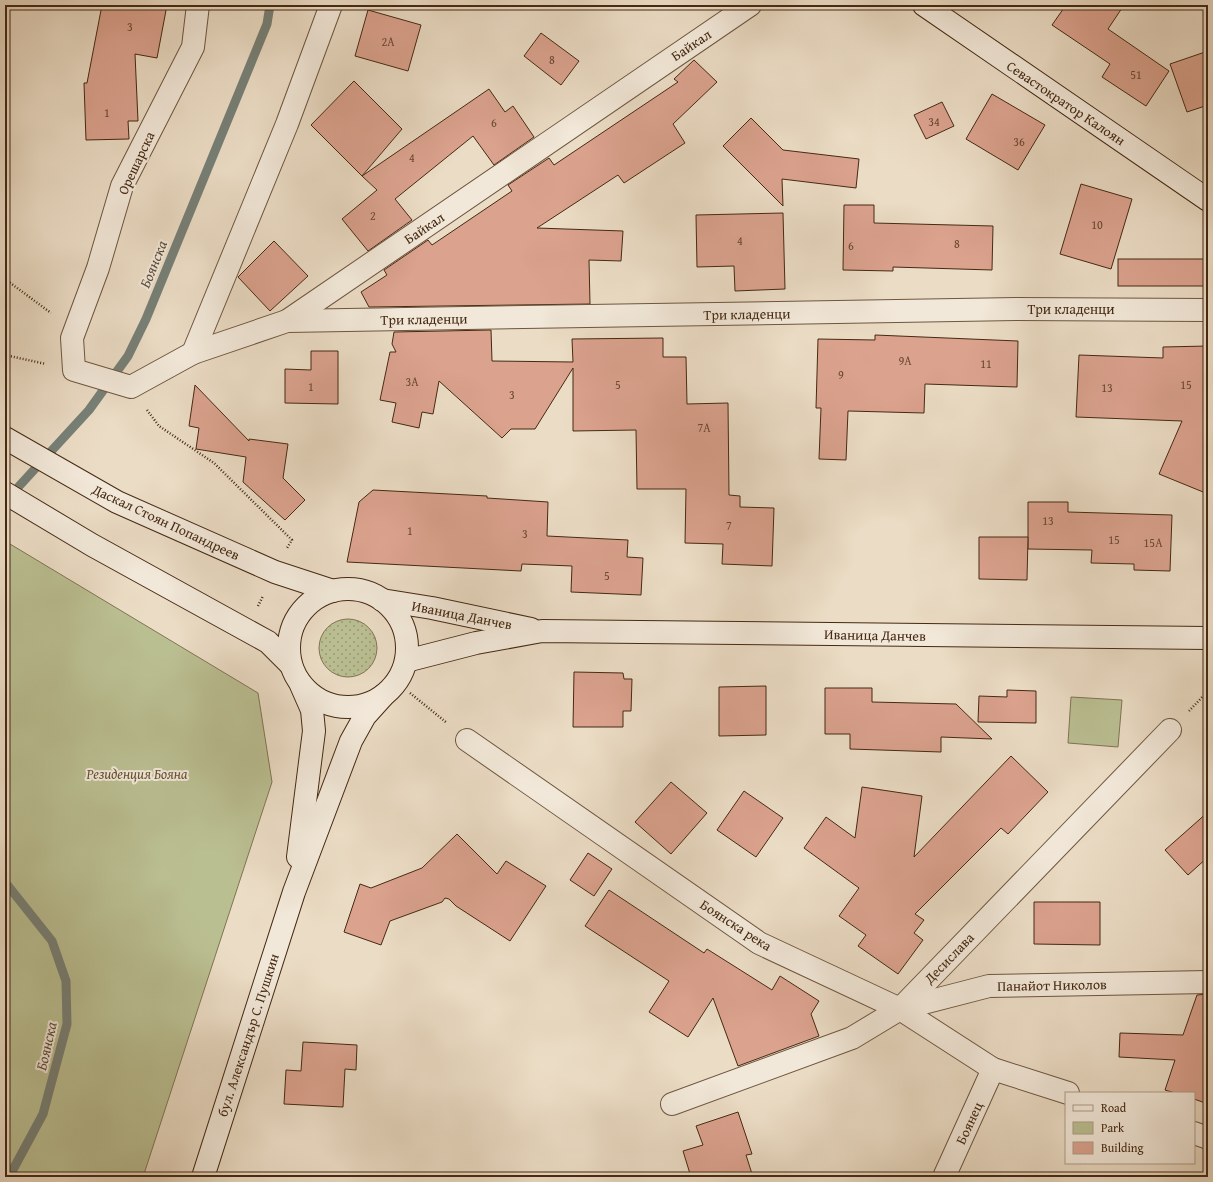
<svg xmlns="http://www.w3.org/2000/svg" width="1213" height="1182" font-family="'Gentium Book Plus',serif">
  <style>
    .grass { fill: url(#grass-dots); stroke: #807452 }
    .park { fill: #babf92; stroke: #807452 }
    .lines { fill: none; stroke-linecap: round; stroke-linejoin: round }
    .stream { stroke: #778077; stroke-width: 9 }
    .building { fill: #dba28e; stroke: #452912 }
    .street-casing { stroke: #6e563f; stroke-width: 24 }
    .secondary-casing { stroke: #452912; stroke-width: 24 }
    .path { stroke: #452912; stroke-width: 2.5; stroke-dasharray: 1 2; stroke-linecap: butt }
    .street { stroke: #f2e8d9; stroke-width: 22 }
    .secondary { stroke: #f2e8d9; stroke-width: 22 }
    .labels { text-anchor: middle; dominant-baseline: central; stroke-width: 4; stroke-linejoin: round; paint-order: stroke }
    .number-label { font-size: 12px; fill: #6a4731 }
    .street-label { font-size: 14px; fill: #452912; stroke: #f2e8d9 }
    .park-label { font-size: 14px; font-style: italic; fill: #624e32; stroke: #f2e8d9 }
    .water-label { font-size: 15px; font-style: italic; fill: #5a4d3c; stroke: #f2e8d9 }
  </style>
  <defs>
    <pattern id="grass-dots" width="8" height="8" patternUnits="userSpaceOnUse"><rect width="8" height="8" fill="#babf92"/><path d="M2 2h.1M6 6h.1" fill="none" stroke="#999b76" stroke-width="1.8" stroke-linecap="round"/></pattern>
  </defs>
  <rect width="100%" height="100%" fill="#ebdcc5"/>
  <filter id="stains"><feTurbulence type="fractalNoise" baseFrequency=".005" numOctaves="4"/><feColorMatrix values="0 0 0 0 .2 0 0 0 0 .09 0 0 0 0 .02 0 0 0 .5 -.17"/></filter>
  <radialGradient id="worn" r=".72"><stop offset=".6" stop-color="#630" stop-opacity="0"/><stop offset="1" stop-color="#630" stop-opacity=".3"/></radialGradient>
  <circle class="grass" cx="348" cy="648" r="29"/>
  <g class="park">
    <path d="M 5,541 L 258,693 L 272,782 L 143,1177 L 5,1177 Z"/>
    <path d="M 1071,697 L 1122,700 L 1118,747 L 1068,743 Z"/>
  </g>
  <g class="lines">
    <g class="stream">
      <path d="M 10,496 L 89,410 L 128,356 L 146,319 L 267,24 L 270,5"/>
      <path d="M 5,882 L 52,941 L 66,981 L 67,1024 L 43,1114 L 9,1177"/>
    </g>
  </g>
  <g class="building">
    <path d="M 102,5 L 167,5 L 157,58 L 135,54 L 138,121 L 128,121 L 129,139 L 86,140 L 84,83 L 87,83 Z"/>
    <path d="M 1066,5 L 1124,5 L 1108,29 L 1169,71 L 1146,106 L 1102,77 L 1110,64 L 1052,25 Z"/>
    <path d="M 368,10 L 421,25 L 408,71 L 355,56 Z"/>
    <path d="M 541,33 L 579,61 L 561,85 L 524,56 Z"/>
    <path d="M 1208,51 L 1208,105 L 1187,112 L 1170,64 Z"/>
    <path d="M 694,60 L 717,82 L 673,124 L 685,143 L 624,183 L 618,175 L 537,228 L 623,231 L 621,261 L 589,260 L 590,304 L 369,307 L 361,292 L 387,275 L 384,270 L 428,240 L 432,245 L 512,191 L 508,185 L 549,158 L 554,165 L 678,82 L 674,79 Z"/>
    <path d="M 354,81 L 402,129 L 362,176 L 311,125 Z"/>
    <path d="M 489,89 L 505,112 L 513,106 L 534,137 L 494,165 L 473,136 L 395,199 L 412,220 L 368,251 L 342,219 L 377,190 L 362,176 Z"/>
    <path d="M 992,94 L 1045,125 L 1018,170 L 966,139 Z"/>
    <path d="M 942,102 L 954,126 L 926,139 L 914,115 Z"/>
    <path d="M 751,118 L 783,150 L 859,159 L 856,188 L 782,179 L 783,206 L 723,146 Z"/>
    <path d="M 1081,184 L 1132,199 L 1111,269 L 1060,254 Z"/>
    <path d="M 844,205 L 874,205 L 874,223 L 993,226 L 992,270 L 893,267 L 893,271 L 843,270 Z"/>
    <path d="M 783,213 L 785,289 L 735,291 L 734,266 L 697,267 L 696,215 Z"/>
    <path d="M 274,241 L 308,276 L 270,311 L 238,277 Z"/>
    <rect x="1118" y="259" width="90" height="27"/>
    <path d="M 491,330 L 492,361 L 573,362 L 572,339 L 663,338 L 663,357 L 686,357 L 687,404 L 728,403 L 729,495 L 740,496 L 740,507 L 774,508 L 772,566 L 722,564 L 723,544 L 685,543 L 686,489 L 637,489 L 636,430 L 573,431 L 573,368 L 535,429 L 511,429 L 502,438 L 439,381 L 433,414 L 422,412 L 419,428 L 392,422 L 396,403 L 380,400 L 390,352 L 396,352 L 392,344 L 394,332 Z"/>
    <path d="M 875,335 L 1018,341 L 1017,387 L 925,384 L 924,413 L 848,411 L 846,460 L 819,459 L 821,408 L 816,408 L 818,339 L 875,340 Z"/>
    <path d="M 1208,346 L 1208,494 L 1159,474 L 1182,421 L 1076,417 L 1079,355 L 1163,358 L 1163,347 Z"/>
    <path d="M 311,351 L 338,351 L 338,404 L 285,403 L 285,369 L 311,370 Z"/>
    <path d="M 195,385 L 249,441 L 249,439 L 288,444 L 283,478 L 305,500 L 285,520 L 243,482 L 246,457 L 196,449 L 199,428 L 189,426 Z"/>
    <path d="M 373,490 L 487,496 L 487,498 L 548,502 L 547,536 L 628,540 L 627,557 L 643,558 L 641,595 L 571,592 L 572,566 L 522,564 L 521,571 L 347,562 L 359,502 Z"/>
    <path d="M 1028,502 L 1068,502 L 1068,512 L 1172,515 L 1170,571 L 1134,570 L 1134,564 L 1091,563 L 1092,550 L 1028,549 Z"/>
    <path d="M 979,537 L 1028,537 L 1027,580 L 979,579 Z"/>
    <path d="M 574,672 L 623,673 L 624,679 L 632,679 L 631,711 L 623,711 L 623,727 L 573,727 Z"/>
    <path d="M 766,686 L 766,735 L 719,736 L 719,687 Z"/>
    <path d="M 825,688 L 872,688 L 872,702 L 956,704 L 992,739 L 941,737 L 941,752 L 850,749 L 850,734 L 825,734 Z"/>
    <path d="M 1007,690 L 1036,691 L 1036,723 L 978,722 L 979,696 L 1007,697 Z"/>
    <path d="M 1011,756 L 1048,792 L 1008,834 L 1001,828 L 915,914 L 924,920 L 914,933 L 923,940 L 898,974 L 858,946 L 866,935 L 839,916 L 859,888 L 804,848 L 826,817 L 855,838 L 862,787 L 922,796 L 914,857 Z"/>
    <path d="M 671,782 L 707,813 L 671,854 L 635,822 Z"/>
    <path d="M 744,791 L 783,818 L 756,857 L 717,830 Z"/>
    <path d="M 1208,812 L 1208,857 L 1188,875 L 1165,850 Z"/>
    <path d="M 457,834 L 497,874 L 506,861 L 546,886 L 510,941 L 456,906 L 449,899 L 445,898 L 442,902 L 390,921 L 381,945 L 344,932 L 360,884 L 371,888 L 422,868 Z"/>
    <path d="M 588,853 L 612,869 L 594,896 L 570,880 Z"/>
    <path d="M 609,890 L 704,953 L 707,949 L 772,990 L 780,976 L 819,1001 L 811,1014 L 819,1036 L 738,1066 L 713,998 L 688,1037 L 649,1012 L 669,981 L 585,926 Z"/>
    <path d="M 1034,902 L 1100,902 L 1100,945 L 1034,944 Z"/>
    <path d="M 1208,994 L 1208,1104 L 1194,1099 L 1194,1093 L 1175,1093 L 1165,1090 L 1175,1060 L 1119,1057 L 1120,1033 L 1183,1035 L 1197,995 Z"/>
    <path d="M 303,1042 L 357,1045 L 356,1070 L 345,1069 L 343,1107 L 284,1104 L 286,1070 L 301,1071 Z"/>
    <path d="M 738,1112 L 752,1154 L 746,1155 L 753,1177 L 691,1177 L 683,1151 L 703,1145 L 696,1126 Z"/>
  </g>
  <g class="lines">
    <g class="street-casing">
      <g id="street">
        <path d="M 198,5 L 193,47 L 122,186 L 98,268 L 72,338 L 74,370 L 131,387 L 193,353 L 287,321 L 750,5"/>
        <path d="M 287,321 L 1016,309 L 1208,310"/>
        <path d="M 193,353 L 287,124 L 331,5"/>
        <path d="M 467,740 L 759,943 L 900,1009 L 993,1069 L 1068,1093"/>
        <path d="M 900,1009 L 989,986 L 1208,982"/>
        <path d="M 672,1104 L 852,1038 L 900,1009 L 1170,730"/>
        <path d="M 1194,1133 L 1208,1138"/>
        <path d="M 944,1177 L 993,1069"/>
      </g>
    </g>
    <g class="secondary-casing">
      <g id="secondary">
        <path d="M 924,5 L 1208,200"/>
        <path d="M 5,438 L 117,502 L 275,572 L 333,591"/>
        <path d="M 5,493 L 92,545 L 268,642 L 291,665"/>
        <circle cx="348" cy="648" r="59"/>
        <path d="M 382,600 L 432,608 L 531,629"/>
        <path d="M 406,661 L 476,643 L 542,631 L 1208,638"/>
        <path d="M 298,857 L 314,731 L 312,710 L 301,685"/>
        <path d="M 203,1177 L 294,892 L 351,741 L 365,716 L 383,696"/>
      </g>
    </g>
    <g class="path">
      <path d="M 5,279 L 51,313"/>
      <path d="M 5,355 L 46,364"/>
      <path d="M 147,410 L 159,426 L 214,463 L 292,540 L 287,548"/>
      <path d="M 258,606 L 263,596"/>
      <path d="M 410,693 L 447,723"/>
      <path d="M 1189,711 L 1208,691"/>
    </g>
    <use href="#street" class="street"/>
    <use href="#secondary" class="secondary"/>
  </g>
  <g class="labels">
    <g class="number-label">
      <text x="130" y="26">3</text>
      <text x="388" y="41">2А</text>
      <text x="552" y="59">8</text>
      <text x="1136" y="74">51</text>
      <text x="107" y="112">1</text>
      <text x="934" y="121">34</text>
      <text x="494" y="122">6</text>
      <text x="1019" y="141">36</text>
      <text x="412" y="157">4</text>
      <text x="373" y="215">2</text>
      <text x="1097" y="224">10</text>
      <text x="740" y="240">4</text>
      <text x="957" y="243">8</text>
      <text x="851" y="245">6</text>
      <text x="905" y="360">9А</text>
      <text x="986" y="363">11</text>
      <text x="841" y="374">9</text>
      <text x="412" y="381">3А</text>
      <text x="618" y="384">5</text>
      <text x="1186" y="384">15</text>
      <text x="311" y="386">1</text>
      <text x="1107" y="387">13</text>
      <text x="512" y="394">3</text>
      <text x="704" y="427">7А</text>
      <text x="1048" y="520">13</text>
      <text x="729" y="525">7</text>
      <text x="410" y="530">1</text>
      <text x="525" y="533">3</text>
      <text x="1114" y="539">15</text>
      <text x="1153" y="542">15А</text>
      <text x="607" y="575">5</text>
    </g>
    <g class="street-label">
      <text transform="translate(691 45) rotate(-34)">Байкал</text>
      <text transform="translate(1066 103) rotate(34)">Севастократор Калоян</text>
      <text transform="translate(136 163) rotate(-65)">Орешарска</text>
      <text transform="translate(424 228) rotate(-34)">Байкал</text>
      <text x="1071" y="309">Три кладенци</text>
      <text transform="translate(747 314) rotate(-1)">Три кладенци</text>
      <text transform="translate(424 319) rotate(-1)">Три кладенци</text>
      <text transform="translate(166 522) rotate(25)">Даскал Стоян Попандреев</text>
      <text transform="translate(462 615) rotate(11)">Иваница Данчев</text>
      <text transform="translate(875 635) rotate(1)">Иваница Данчев</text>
      <text transform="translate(736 925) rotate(33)">Боянска река</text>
      <text transform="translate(949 958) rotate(-46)">Десислава</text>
      <text transform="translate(1052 985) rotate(-1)">Панайот Николов</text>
      <text transform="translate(248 1035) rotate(-72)">бул. Александър С. Пушкин</text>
      <text transform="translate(969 1123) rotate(-65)">Боянец</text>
    </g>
    <g class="park-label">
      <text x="137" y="774">Резиденция Бояна</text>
    </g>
    <g class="water-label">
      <text transform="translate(153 264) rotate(-68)">Боянска</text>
      <text transform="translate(46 1046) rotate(-77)">Боянска</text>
    </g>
  </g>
  <rect width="1213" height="1182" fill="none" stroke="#ebdcc5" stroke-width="20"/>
  <rect x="6" y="6" width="1201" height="1170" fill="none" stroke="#452912" stroke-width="2"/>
  <rect x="10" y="10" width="1193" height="1162" fill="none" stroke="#452912"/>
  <rect x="1065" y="1092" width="130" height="72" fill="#f2e8d9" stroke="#ad9c89"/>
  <rect x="1073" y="1105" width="20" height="6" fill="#f2e8d9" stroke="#ad9c89"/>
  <text x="1101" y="1112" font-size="12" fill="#452912">Road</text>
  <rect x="1073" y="1122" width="20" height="12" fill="#babf92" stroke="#ad9c89"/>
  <text x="1101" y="1132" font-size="12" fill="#452912">Park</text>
  <rect x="1073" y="1142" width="20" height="12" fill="#dba28e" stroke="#ad9c89"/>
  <text x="1101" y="1152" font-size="12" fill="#452912">Building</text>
  <rect width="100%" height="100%" filter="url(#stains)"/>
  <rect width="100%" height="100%" fill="url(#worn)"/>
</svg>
